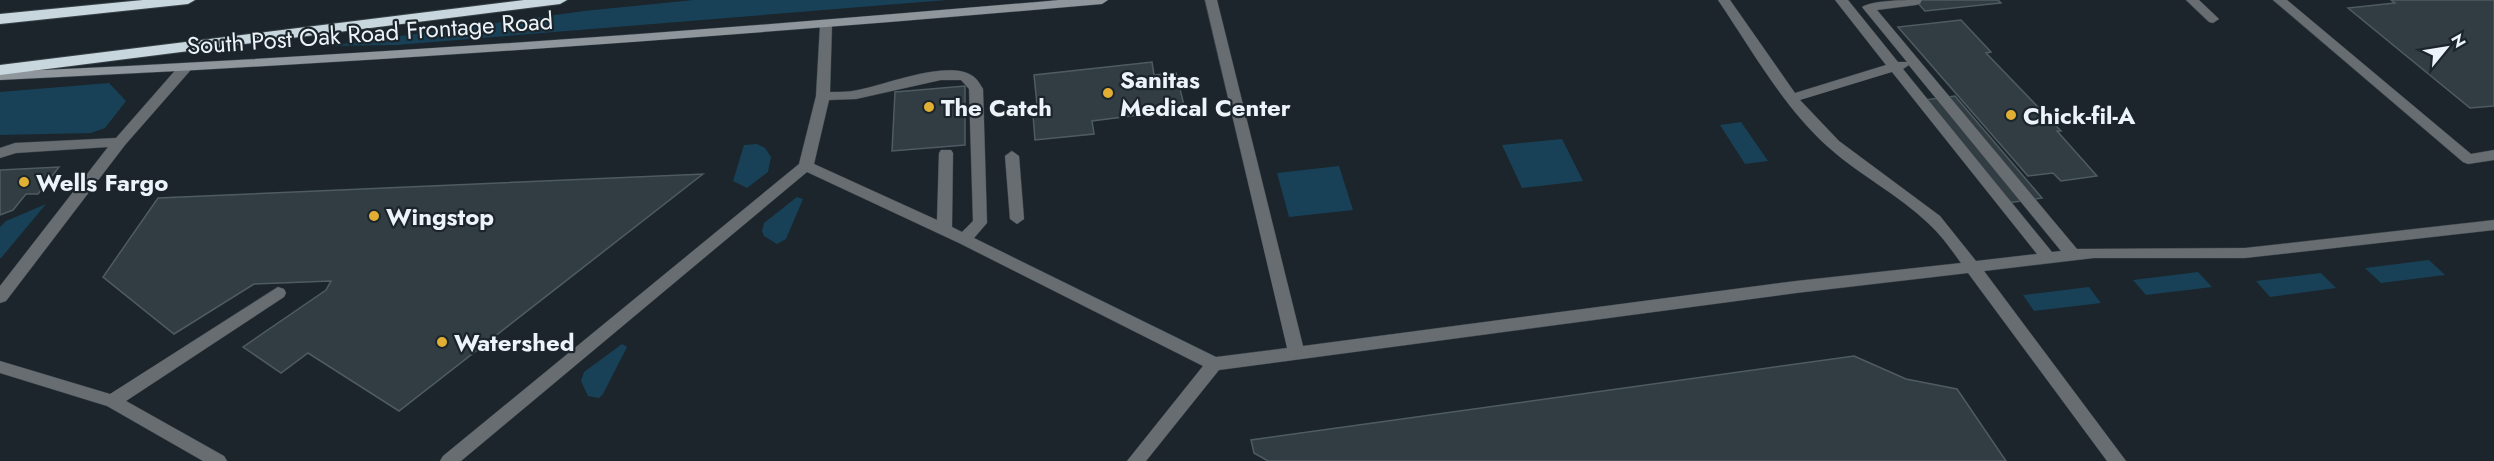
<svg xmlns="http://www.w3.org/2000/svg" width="2494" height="461" font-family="Jost,sans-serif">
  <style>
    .green { fill: #184157 }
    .building { fill: #323d43; stroke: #4f5b62; stroke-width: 1.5 }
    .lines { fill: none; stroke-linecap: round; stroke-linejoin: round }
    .service-casing { stroke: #384248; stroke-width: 1 }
    .secondary-casing { stroke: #384248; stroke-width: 1 }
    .motorway-casing { stroke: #384248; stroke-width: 2 }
    .service { fill: #686d71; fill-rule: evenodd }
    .secondary { fill: #8f979d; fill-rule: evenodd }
    .motorway { fill: #c8d6de; fill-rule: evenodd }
    .poi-dot { fill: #e1af34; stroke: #1b252b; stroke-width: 2 }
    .labels { text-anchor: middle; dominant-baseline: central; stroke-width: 4.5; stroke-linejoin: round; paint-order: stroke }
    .street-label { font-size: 24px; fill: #edf4f9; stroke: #1b252b }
    .poi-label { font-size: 24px; font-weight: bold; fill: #edf4f9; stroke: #1b252b; text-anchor: start }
  </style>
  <rect width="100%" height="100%" fill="#1b252b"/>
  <g class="green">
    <path d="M 694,0 L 947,0 L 396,45 L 328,46 L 584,11 Z"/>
    <path d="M 109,83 L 126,101 L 105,128 L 91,133 L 0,135 L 0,92 Z"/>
    <path d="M 1741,122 L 1768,161 L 1745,164 L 1720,125 Z"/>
    <path d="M 1562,139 L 1583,181 L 1522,188 L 1502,145 Z"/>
    <path d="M 757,144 L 765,148 L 771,157 L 768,172 L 747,188 L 733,181 L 744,145 Z"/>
    <path d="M 1339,166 L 1353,210 L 1289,217 L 1277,173 Z"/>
    <path d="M 797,197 L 803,199 L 786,239 L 777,244 L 764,236 L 762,231 L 764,223 Z"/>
    <path d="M 46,204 L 1,258 L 0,258 L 0,227 L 6,221 Z"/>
    <path d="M 2429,260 L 2445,275 L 2381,283 L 2365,268 Z"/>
    <path d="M 2198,272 L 2212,287 L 2146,295 L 2133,280 Z"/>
    <path d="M 2321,273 L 2336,288 L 2270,297 L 2256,281 Z"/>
    <path d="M 2089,287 L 2101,303 L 2034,311 L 2023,295 Z"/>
    <path d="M 622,344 L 627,347 L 603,394 L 599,398 L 588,396 L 581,381 L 584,372 Z"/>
  </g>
  <g class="building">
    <path d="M 1915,0 L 1998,0 L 2001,3 L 1925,11 Z"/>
    <path d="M 2391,0 L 2494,0 L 2494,106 L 2470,108 L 2348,8 L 2395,3 Z"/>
    <path d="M 1961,20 L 1991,52 L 1986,53 L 2061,131 L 2057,131 L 2097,176 L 2061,181 L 2053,173 L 2028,176 L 1898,27 Z"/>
    <path d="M 1152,62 L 1154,75 L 1176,73 L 1185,109 L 1092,121 L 1094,134 L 1035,140 L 1033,115 L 1038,115 L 1034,75 Z"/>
    <path d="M 965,86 L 965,145 L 892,151 L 895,92 Z"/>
    <path d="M 1955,96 L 2042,198 L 2000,204 L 1916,101 Z"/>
    <path d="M 59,167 L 38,194 L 26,194 L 13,210 L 0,215 L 0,170 Z"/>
    <path d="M 703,174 L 399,411 L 308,353 L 281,373 L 243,347 L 326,290 L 331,281 L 254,284 L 174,334 L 103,277 L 158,198 Z"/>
    <path d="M 1854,356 L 1906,379 L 1957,389 L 2006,461 L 1268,461 L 1254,453 L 1251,440 Z"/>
  </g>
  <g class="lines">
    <g class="service-casing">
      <g id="service">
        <path d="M 1205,0 L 1217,0 L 1303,346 L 1796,281 L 1961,263 C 1951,249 1941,235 1929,224 C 1898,194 1859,175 1827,146 C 1782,105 1752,50 1718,0 L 1730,0 L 1795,93 L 1886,65 L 1835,0 L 1848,0 L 1898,62 L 1907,62 L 1862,7 C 1873,0 1906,0 1922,0 L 1920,4 L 1916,5 L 1877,10 L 2077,249 L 2245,248 L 2494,220 L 2494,230 L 2245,258 L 2094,258 L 1984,271 L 2126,461 L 2107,461 L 1968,273 L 1796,293 L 1219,370 L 1146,461 L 1127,461 L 1203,366 L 959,243 L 807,172 L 461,461 L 440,461 L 443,456 L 799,164 L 816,96 L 820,25 L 826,21 L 832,25 L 830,92 C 839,92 849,92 858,90 C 885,85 946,60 971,75 C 977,78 980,84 983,89 L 987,223 L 974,238 L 1216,357 L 1287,348 ZM 1907,63 L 2061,251 L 2052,252 L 1903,69 L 1909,65 ZM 1892,72 L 2037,254 L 1976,261 L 1940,216 L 1839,141 L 1800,100 ZM 941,80 L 961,80 L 969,89 L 973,221 L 962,232 L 952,227 L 953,153 L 951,150 L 941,150 L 939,153 L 937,220 L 814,164 L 829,100 L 856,99 Z"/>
        <path d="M 2186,0 L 2199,0 L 2219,19 L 2213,23 L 2209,22 Z"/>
        <path d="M 2273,0 L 2287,0 L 2471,154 L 2494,150 L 2494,160 L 2468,164 L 2463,162 Z"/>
        <path d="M 184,65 L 189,66 L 191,69 L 189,72 L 125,145 L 6,301 L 0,303 L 0,286 L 108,147 L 16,153 L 0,158 L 0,148 L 15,143 L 116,138 L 179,66 Z"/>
        <path d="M 1012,151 L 1019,156 L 1024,219 L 1017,224 L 1010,219 L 1005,156 Z"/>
        <path d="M 278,287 L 284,289 L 286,293 L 284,297 L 126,401 L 224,456 L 227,461 L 203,461 L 107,406 L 0,373 L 0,361 L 110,394 Z"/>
      </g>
    </g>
    <g class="secondary-casing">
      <path id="secondary" d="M 1059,0 L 1108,0 L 1102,4 C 735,36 368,63 0,80 L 0,72 C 354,56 707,31 1059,0 Z"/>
    </g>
    <g class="motorway-casing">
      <g id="motorway">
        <path d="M 143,0 L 195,0 L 188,4 L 0,24 L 0,14 Z"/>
        <path d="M 524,0 L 567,0 L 560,4 L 0,75 L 0,65 Z"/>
      </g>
    </g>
    <use href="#service" class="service"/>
    <use href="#secondary" class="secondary"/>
    <use href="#motorway" class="motorway"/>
  </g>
  <g class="poi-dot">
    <circle cx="1108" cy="93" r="6"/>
    <circle cx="929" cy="107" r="6"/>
    <circle cx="2011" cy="115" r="6"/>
    <circle cx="24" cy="182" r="6"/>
    <circle cx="374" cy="216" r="6"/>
    <circle cx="442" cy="342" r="6"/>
  </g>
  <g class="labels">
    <g class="street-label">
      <text transform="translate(370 33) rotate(-4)">South Post Oak Road Frontage Road</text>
    </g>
    <g class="poi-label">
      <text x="1120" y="79">Sanitas<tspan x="1120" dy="28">Medical Center</tspan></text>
      <text x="941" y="107">The Catch</text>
      <text x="2023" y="115">Chick-fil-A</text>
      <text x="36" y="182">Wells Fargo</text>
      <text x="386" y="216">Wingstop</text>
      <text x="454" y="342">Watershed</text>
    </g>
  </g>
  <g transform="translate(2446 48) rotate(60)" stroke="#1b252b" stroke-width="4.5" paint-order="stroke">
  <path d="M0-4.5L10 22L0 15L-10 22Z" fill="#edf4f9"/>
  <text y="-9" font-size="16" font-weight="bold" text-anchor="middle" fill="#edf4f9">N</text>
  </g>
</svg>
